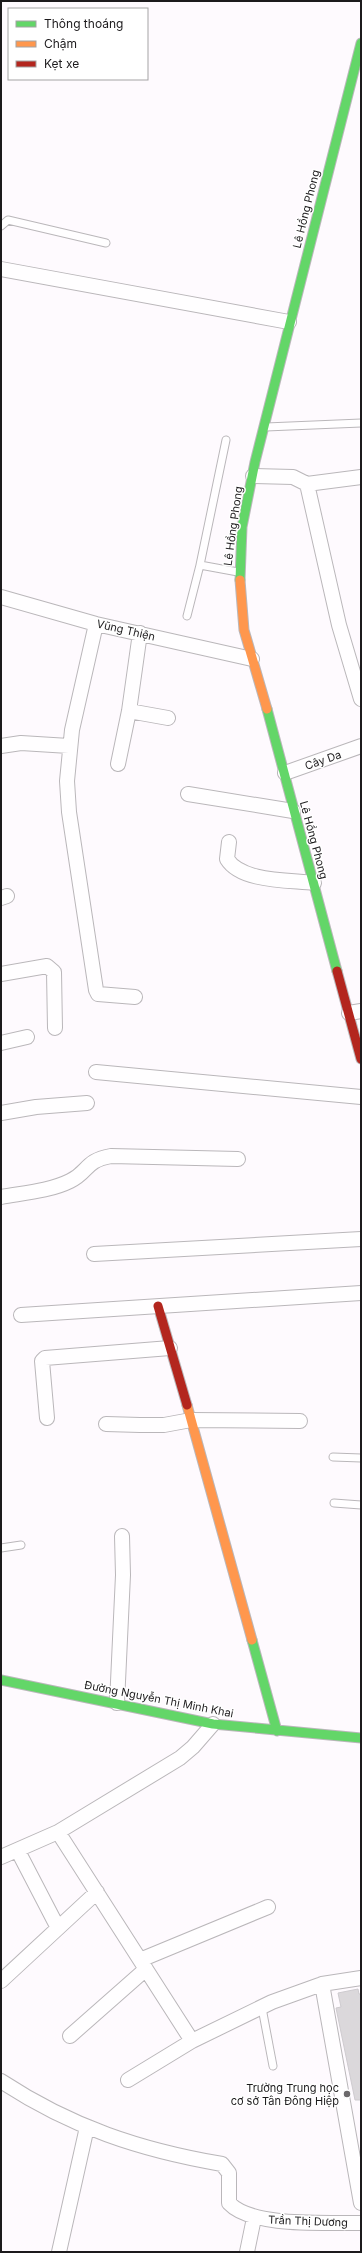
<svg xmlns="http://www.w3.org/2000/svg" width="362" height="2253" font-family="Inter,sans-serif">
  <style>
    .building { fill: #dbd8db; stroke: #cecbcf }
    .lines { fill: none; stroke-linecap: round; stroke-linejoin: round }
    .lane-casing { stroke: #bab7ba; stroke-width: 9 }
    .street-casing { stroke: #bab7ba; stroke-width: 16 }
    .fast-casing { stroke: #bab7ba; stroke-width: 11 }
    .slow-casing { stroke: #bab7ba; stroke-width: 11 }
    .jam-casing { stroke: #bab7ba; stroke-width: 11 }
    .lane { stroke: #fffeff; stroke-width: 7 }
    .street { stroke: #fffeff; stroke-width: 14 }
    .fast { stroke: #63d668; stroke-width: 9 }
    .slow { stroke: #ff974d; stroke-width: 9 }
    .jam { stroke: #b3261e; stroke-width: 9 }
    .poi-dot { fill: #6b686b; stroke: #fff; stroke-width: 1.5 }
    .labels { text-anchor: middle; stroke-width: 3; stroke-linejoin: round; paint-order: stroke }
    .street-label { font-size: 11px; fill: #1c1a1c; stroke: #fff }
    .poi-label { font-size: 11px; fill: #1c1a1c; stroke: #fff; text-anchor: end }
  </style>
  <rect width="100%" height="100%" fill="#fefafe"/>
  <path class="building" d="M358,1989L359,1994H361V2100H355L336,2008L341,2007L338,1993Z"/>
  <g class="lines">
    <g class="lane-casing">
      <path id="lane" d="M1,226L8,220L106,243
        M266,427L361,423
        M226,440L200,565L238,572
        M187,616L200,565
        M333,1457L361,1458
        M334,1503L361,1505
        M1,1548L21,1545
        M262,2008L273,2066"/>
    </g>
    <g class="street-casing">
      <path id="street" d="M1,269L289,322
        M253,476L293,477L307,484L339,625L361,699
        M307,484L361,477
        M1,597L96,624L252,659
        M96,624L72,730L67,781L69,812L96,990L98,994L135,997
        M129,711L168,718
        M1,746L21,743L69,746
        M118,764L129,711L140,633
        M285,773L361,746
        M188,794L293,811
        M229,842L227,859C241,882 289,880 314,883
        M1,898L7,896
        M1,974L47,966L54,972L55,1028
        M349,1013L361,1011
        M1,1043L27,1037
        M96,1072L361,1097
        M1,1113L36,1107L87,1103
        M1,1197C23,1193 50,1191 70,1181C89,1172 84,1161 111,1156L238,1159
        M94,1254L361,1239
        M21,1315L361,1293
        M47,1418L42,1361L45,1358L170,1348
        M106,1424L140,1425H164L191,1420L300,1421
        M117,1703L123,1575L122,1536
        M58,1832L192,2041
        M18,1851L58,1928
        M1,1857L58,1832L180,1758L193,1747L213,1724
        M140,1960L268,1907
        M1,1981L97,1892
        M322,1984L361,2203
        M70,2036L146,1969
        M128,2080L192,2041L272,2002L322,1984L361,1978
        M1,2081C71,2127 140,2150 222,2164L229,2173V2203C252,2228 328,2222 361,2223
        M59,2252L87,2127
        M247,2252L254,2218"/>
    </g>
    <g class="fast-casing">
      <path id="fast" d="M240,580L242,527L255,462L361,43
        M267,709L337,971
        M252,1640L277,1731
        M1,1680L213,1724L361,1738"/>
    </g>
    <g class="slow-casing">
      <path id="slow" d="M240,580L244,630L267,709
        M187,1405L252,1640"/>
    </g>
    <g class="jam-casing">
      <path id="jam" d="M337,971L361,1059
        M158,1306L187,1405"/>
    </g>
    <use href="#lane" class="lane"/>
    <use href="#street" class="street"/>
    <use href="#fast" class="fast"/>
    <use href="#slow" class="slow"/>
    <use href="#jam" class="jam"/>
  </g>
  <circle class="poi-dot" cx="347" cy="2094" r="4"/>
  <g class="labels">
    <g class="street-label">
      <text transform="translate(306 209) rotate(-76)" y="4">Lê Hồng Phong</text>
      <text transform="translate(233 526) rotate(-82)" y="4">Lê Hồng Phong</text>
      <text transform="translate(126 630) rotate(13)" y="4">Vũng Thiện</text>
      <text transform="translate(323 760) rotate(-19)" y="4">Cây Da</text>
      <text transform="translate(314 840) rotate(75)" y="4">Lê Hồng Phong</text>
      <text transform="translate(159 1699) rotate(11)" y="4">Đường Nguyễn Thị Minh Khai</text>
      <text transform="translate(308 2221) rotate(2)" y="4">Trần Thị Dương</text>
    </g>
    <g class="poi-label">
      <text x="339" y="2092">Trường Trung học<tspan x="339" dy="13">cơ sở Tân Đông Hiệp</tspan></text>
    </g>
  </g>
  <rect width="362" height="2253" fill="none" stroke="#1c1a1c" stroke-width="4"/>
  <rect x="8" y="8" width="140" height="72" fill="#ffffff" stroke="#a4a3a4"/>
  <rect x="16" y="21" width="20" height="6" fill="#63d668" stroke="#a4a3a4"/>
  <text x="44" y="28" font-size="12" fill="#1c1a1c">Thông thoáng</text>
  <rect x="16" y="41" width="20" height="6" fill="#ff974d" stroke="#a4a3a4"/>
  <text x="44" y="48" font-size="12" fill="#1c1a1c">Chậm</text>
  <rect x="16" y="61" width="20" height="6" fill="#b3261e" stroke="#a4a3a4"/>
  <text x="44" y="68" font-size="12" fill="#1c1a1c">Kẹt xe</text>
</svg>
